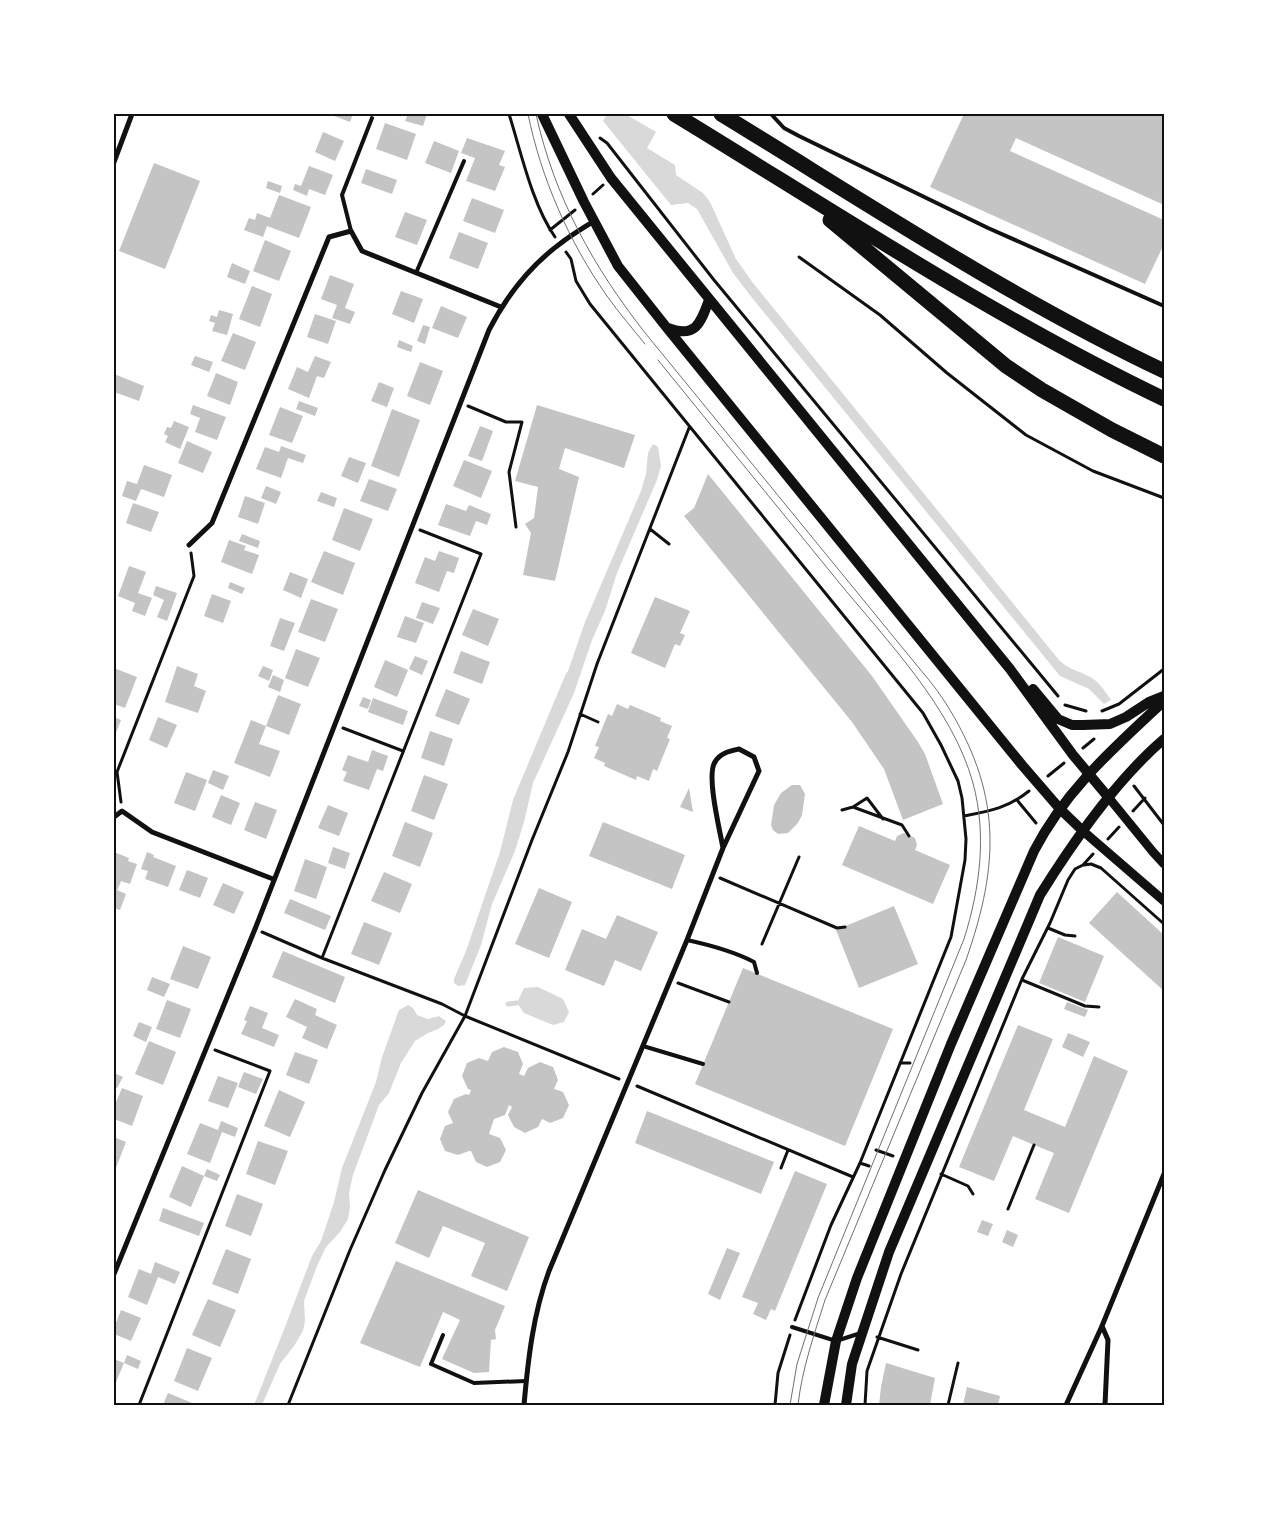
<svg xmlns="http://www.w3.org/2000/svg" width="1278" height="1519" font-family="Ubuntu,sans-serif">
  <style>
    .water { fill: #d9d9d9 }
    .pier { fill: #fff }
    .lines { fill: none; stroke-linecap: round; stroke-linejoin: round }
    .stream { stroke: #d9d9d9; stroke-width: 5 }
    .building { fill: #c4c4c4 }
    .path { stroke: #111; stroke-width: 3 }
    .service { stroke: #111; stroke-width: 4 }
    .minor { stroke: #111; stroke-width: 5 }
    .tertiary { stroke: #111; stroke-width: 9 }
    .secondary { stroke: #111; stroke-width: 10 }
    .motorway { stroke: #111; stroke-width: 15 }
    .tram { stroke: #707070; stroke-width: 1 }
    .neatline { fill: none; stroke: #111; stroke-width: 2 }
  </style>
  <rect width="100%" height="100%" fill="#fff"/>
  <path class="water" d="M607,114H666L647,148L675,165L676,175L703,193L710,202L736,259L753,283L1059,660C1068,669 1077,670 1088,676C1098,680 1105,691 1111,700L1104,704L1089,689L1060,676L753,299L733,273L697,209L688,203L671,205L603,121Z
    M653,444L658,447L661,466L657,480L617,573L605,611L592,640L574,693L533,783L524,822L515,851L492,904L481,945L465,985L458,986L454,983V979L466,951L500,852L513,800L567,671V674L585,622L641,491L646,474L648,453Z
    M538,987L563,999L569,1012L564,1022L553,1025L524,1013L517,1003L524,988Z
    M408,1005L413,1008L417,1015L428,1019L439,1016L446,1021L444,1025L438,1029L428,1033L415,1041L401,1063L389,1093L379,1105L353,1175L349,1193L350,1207L348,1219L340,1232L326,1247L317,1266L304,1301L305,1321L303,1331L294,1346L280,1364L262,1405H254L285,1327L312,1256L321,1241L334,1202L342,1168L376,1082L382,1057L399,1010Z"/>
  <path class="pier" d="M625,114H669L658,133Z"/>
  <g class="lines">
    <path class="stream" d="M508,1004L517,1003"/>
  </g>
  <path class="building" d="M329,114H353L350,122Z
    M408,114H427L423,126L405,121Z
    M964,114H1164V205L1016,138L1010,151L1164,220V244L1145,284L930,187Z
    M385,123L416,134L407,160L376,149Z
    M323,132L344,141L335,161L315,152Z
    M467,138L505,151L499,165L505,167L495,191L466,181L475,158L461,153Z
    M434,141L459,151L451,173L425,163Z
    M154,163L200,181L165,269L119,251Z
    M309,166L333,175L325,195L309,189L307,196L293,190L295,184L301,186Z
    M366,169L397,180L392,194L361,183Z
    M268,181L282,186L280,193L266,188Z
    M279,195L311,207L299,238L267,226L263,237L244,230L249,218L255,220L257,213L270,218Z
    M472,198L504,210L495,233L463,221Z
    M405,212L427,220L417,245L395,237Z
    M459,232L488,243L478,269L449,258Z
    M265,240L291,251L279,281L253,271Z
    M232,263L250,271L245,284L227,277Z
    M330,275L354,284L345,308L355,312L350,324L332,318L337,305L321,299Z
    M252,286L272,294L260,327L239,319Z
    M401,291L423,299L414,323L392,314Z
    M441,306L467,317L458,338L432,328Z
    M219,310L233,314L227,335L212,331L215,323L209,321L211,315L217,317Z
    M315,314L336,321L328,344L307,337Z
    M423,325L430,327L425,344L417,341Z
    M233,333L256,342L245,370L221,361Z
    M399,340L413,346L411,352L397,347Z
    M195,356L213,362L209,372L191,365Z
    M315,356L331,362L324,378L317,376L309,398L288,389L297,367L308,372Z
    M420,362L443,371L430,405L407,396Z
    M216,373L238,382L230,405L207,396Z
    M114,374L144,386L139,401L114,392Z
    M379,382L394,388L387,407L371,401Z
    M299,401L318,408L315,416L296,409Z
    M193,405L226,417L217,440L195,432L200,418L190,414Z
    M537,405L635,435L624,468L565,448L559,469L579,477L555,581L523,575L531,533L525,524L534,518L538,487L515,481Z
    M280,407L303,416L292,443L269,435Z
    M392,409L420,420L399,477L371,466Z
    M174,421L189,427L180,449L165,442L168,436L164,434L167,427L171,428Z
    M480,426L493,431L482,461L468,456Z
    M187,441L212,452L203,473L178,463Z
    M281,446L306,455L303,463L288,458L281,478L256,469L265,447L279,452Z
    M349,457L366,463L358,483L341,476Z
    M464,460L492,471L481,498L453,486Z
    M144,465L172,475L164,497L141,489L136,501L122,496L127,481L137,484Z
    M708,474L872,676L918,742L925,754L943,804L903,820L884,769L852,722L684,516L694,508Z
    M369,479L397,489L388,511L360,501Z
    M266,486L281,492L276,504L261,498Z
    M321,492L337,498L334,507L317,501Z
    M245,496L265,503L258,524L238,517Z
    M133,503L159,512L151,532L126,523Z
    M446,504L466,511L469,505L491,514L487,525L476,521L470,536L438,525Z
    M344,508L373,519L360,551L332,540Z
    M242,534L260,541L258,548L239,541Z
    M229,540L246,546L244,550L259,555L252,574L221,562Z
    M324,551L355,563L343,595L311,582Z
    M439,551L459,558L454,573L447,571L439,592L415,583L425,557L435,561Z
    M129,566L146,572L138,593L152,598L145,616L132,611L135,603L118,596Z
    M290,572L308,579L301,598L283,590Z
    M230,582L245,588L242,594L228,588Z
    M156,586L177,593L167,621L157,617L164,600L153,595Z
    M212,594L231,601L223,623L204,616Z
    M655,597L690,611L680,633L685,635L680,646L675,644L665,668L631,653Z
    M311,599L338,609L325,642L298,632Z
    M422,602L440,608L433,624L416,618Z
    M473,609L499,619L488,646L462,635Z
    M405,616L424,623L416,643L397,637Z
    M280,618L295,623L284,651L270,646Z
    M296,649L320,658L308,687L285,678Z
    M461,651L490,662L482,684L453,673Z
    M415,656L428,661L422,675L409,669Z
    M385,660L408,670L397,697L374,687Z
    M177,666L198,674L194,686L206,691L198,713L165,702Z
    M263,666L273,670L269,681L258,676Z
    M114,668L137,677L125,708L114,704Z
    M273,675L284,680L280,692L268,687Z
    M446,689L470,699L459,725L435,716Z
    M278,695L301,704L289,735L266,726Z
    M363,697L371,700L368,709L359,706Z
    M373,698L408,711L403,725L368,712Z
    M617,704L628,709L630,705L661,718L660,721L672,726L667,738L670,739L657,771L653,769L649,781L637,776L636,780L604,766L605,763L594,758L599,747L595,746L608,714L612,716Z
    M114,717L121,720L114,738Z
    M158,717L177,725L167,748L149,740Z
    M251,720L266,726L259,744L280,751L270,777L234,763Z
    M430,731L453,739L444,766L421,758Z
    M372,750L388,756L383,771L377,769L369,790L343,781L347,772L342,770L348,755L368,762Z
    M213,770L229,776L223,790L208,783Z
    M186,772L207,780L195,811L174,803Z
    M424,775L448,784L434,820L411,811Z
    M792,785H800L805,794L802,815L798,823L788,833L778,834L773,830L771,825L774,805L781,793Z
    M689,788L693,812L680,807Z
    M221,795L240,803L231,825L212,817Z
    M255,802L277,810L266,839L244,830Z
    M328,805L348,813L339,836L318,828Z
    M405,822L433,833L420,867L392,856Z
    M603,822L685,855L672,889L589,856Z
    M859,826L895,841L897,836L904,833L915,838L917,845L915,850L950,865L933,904L842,865Z
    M333,847L350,853L345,869L328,863Z
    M114,852L129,858L128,861L137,864L130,884L121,881L120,884L117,890L126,894L120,910L114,908Z
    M147,852L154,855L153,857L176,866L168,887L145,879L148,871L141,869Z
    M305,859L327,867L316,899L294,891Z
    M187,870L208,878L200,898L179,890Z
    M384,872L412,884L400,913L371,901Z
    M223,883L244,892L234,914L213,905Z
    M539,888L572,902L549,958L515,944Z
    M1117,892L1164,935V991L1089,923Z
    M290,899L331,916L325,930L284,913Z
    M894,906L918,964L859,988L836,930Z
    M617,915L658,932L641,971L615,960L604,986L565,970L582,929L606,939Z
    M364,922L392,933L379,965L351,954Z
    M1058,937L1104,956L1085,1002L1039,983Z
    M183,946L211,957L198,989L170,979Z
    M283,951L345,977L335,1003L272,977Z
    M743,968L893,1029L845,1146L695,1084Z
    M152,977L170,984L164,997L147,990Z
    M295,999L317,1009L315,1015L337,1025L327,1049L302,1038L307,1027L286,1017Z
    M167,1000L191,1009L180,1038L156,1029Z
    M1067,1002L1088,1010L1085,1017L1064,1009Z
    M250,1006L268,1013L262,1028L279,1035L274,1047L241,1034L247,1021L244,1020Z
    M139,1022L152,1027L146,1042L133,1036Z
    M1018,1025L1053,1039L1024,1110L1065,1127L1094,1056L1128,1071L1069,1213L1035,1199L1054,1153L1034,1145L1013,1136L994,1181L959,1167Z
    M1068,1033L1090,1042L1083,1057L1062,1047Z
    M149,1041L176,1052L163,1085L135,1074Z
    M504,1047L518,1052L523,1064L519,1074L524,1076L528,1068L540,1062L553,1067L558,1080L554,1089L563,1092L569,1105L563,1118L550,1123L542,1119L538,1127L525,1133L514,1127L508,1115L512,1107L509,1105L505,1115L494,1119L489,1134L500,1138L506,1150L500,1162L487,1167L476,1162L471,1151H469L458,1155L445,1151L440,1139L445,1126L453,1123L448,1112L454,1099L466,1094L469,1095L471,1090L468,1089L462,1076L467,1063L479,1058L488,1061L492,1052Z
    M295,1052L318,1060L309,1084L286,1075Z
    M244,1072L263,1079L256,1094L238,1087Z
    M114,1073L123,1077L117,1088L114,1087Z
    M218,1076L238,1083L228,1108L208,1101Z
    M122,1088L143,1096L132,1126L114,1119V1107Z
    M279,1090L305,1102L290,1137L264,1126Z
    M647,1111L774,1162L761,1194L635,1143Z
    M221,1121L238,1128L235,1137L222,1132L210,1163L187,1154L200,1123L218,1130Z
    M114,1137L126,1142L114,1173Z
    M258,1141L288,1151L275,1185L246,1174Z
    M182,1166L204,1176L191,1207L169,1197Z
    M207,1169L220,1175L217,1181L204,1176Z
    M795,1171L827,1184L775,1311L771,1309L766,1320L753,1314L758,1303L742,1297Z
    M418,1190L529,1237L507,1291L471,1276L485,1243L443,1226L429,1258L395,1243Z
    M237,1194L263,1204L251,1236L225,1226Z
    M163,1208L204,1223L199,1236L159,1221Z
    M982,1220L993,1224L988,1236L977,1232Z
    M1007,1230L1018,1235L1013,1247L1002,1242Z
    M727,1248L740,1253L720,1300L708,1294Z
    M226,1249L251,1259L238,1294L212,1284Z
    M396,1261L505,1306L495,1330L496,1339L491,1340L489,1372L474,1373L442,1359L460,1320L443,1312L420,1367L360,1343Z
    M155,1262L180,1272L175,1284L158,1277L147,1305L128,1297L139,1269L151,1274Z
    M208,1299L236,1310L220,1347L192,1335Z
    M121,1310L141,1318L131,1341L114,1334V1328Z
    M187,1348L212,1358L198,1391L174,1381Z
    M127,1355L141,1361L138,1369L124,1363Z
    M114,1359L124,1363L114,1387Z
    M886,1363L935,1378L930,1405H879L881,1387Z
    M967,1387L1000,1396L998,1405H963Z
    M168,1393L197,1405H163Z"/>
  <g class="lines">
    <path class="path" d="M509,114C521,152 532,204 555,237
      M600,138L607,143L714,280L1058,696
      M593,194L603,185
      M550,230L575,210
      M566,252L571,259L576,281L590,304L923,713L941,745L958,781L962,798L966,839L965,860L951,937L860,1163L831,1225L795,1320
      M799,257L880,315L947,373L1026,435L1093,471L1164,498
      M468,406L506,422H522L509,472L516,527
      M650,529L669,544
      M1065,705L1086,711
      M1102,711L1119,704L1164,669
      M580,714L598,722
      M343,728L403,751
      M1083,748L1094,739
      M1048,776L1064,763
      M1134,786L1164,825
      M1017,800L1036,823
      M121,802L117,772L194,576L191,553
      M853,807L902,825L909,836
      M842,810L853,807L867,798L883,819
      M1133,811L1145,798
      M964,816C990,811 1008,808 1029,791
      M1108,839L1119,827
      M1084,865L1091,864L1101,868L1164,924
      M720,878L837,928L845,927
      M1048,928L1065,935L1075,936
      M262,932L322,958L442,1004L465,1016L619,1079
      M762,944L799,857
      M322,958L481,554L420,530
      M1022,980L1085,1006L1099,1007
      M678,983L729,1002
      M900,1063H910
      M637,1086L853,1177
      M876,1150L893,1156
      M860,1163L869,1166
      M781,1168L788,1150
      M941,1174L968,1186L973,1194
      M1008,1209L1034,1145
      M877,1337L918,1350
      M139,1405L270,1071L215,1050
      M288,1405L350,1250L385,1170L422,1093L465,1016L532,840L568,752L597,664L689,428
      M775,1405L778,1373L790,1335
      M865,1405L867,1371L901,1274L1022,979L1050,923L1068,880L1075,869L1083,865L1093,854
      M948,1405L958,1363"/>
    <path class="service" d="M771,114L784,128L799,136L988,228L1164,306
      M351,231L342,195L372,118
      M416,273L464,161
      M687,940C710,945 733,951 754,962L757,973
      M643,1046L703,1064
      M792,1327L836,1341L861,1333
      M443,1335L431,1364L474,1383L526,1381"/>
    <path class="minor" d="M114,162L132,114
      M189,545L212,523L329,237L351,231L362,251L501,307
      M114,817L122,811L152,832L273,879
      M114,1274L255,929L489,330C506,297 531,265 561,243C571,235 583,228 594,221
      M1102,1326L1108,1340L1105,1405
      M524,1405C528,1360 533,1314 549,1271L687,940L723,848L759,771L754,757L739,749C730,751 720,753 715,762C706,775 720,831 723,848
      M1066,1405L1102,1326L1164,1174"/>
    <path class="tertiary" d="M1109,798L1153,852L1164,864
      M1083,831L1164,901"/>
    <path class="secondary" d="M542,114L584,202L618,266L667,328L1022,765L1060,809L1083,831
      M569,114L611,178L1010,669L1073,755L1109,798
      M668,328C696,339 701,322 709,300
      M1033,689L1058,719L1072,725H1083L1110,724L1126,717L1149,702L1164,696
      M824,1405L836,1341L857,1278L951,1044L1034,851C1066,789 1115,747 1164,701
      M846,1405L852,1364L889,1252L1040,895C1073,842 1116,780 1164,739"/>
    <path class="motorway" d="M674,114C835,212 993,317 1164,399
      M721,114C867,203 1010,298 1164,371
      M830,220L1006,366L1042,390L1112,430L1164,456"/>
    <path class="tram" d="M528,114C541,178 569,242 607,296C619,313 632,328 645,344
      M536,114C554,197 594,268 646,334L910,657C922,672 935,686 945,702C1002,792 1000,863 966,960L825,1300C814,1335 802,1369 798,1405
      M658,360C717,433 777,506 837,580C886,640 952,707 973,783C987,835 980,888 964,939L818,1298L797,1364L790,1405"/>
  </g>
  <rect width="1278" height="1519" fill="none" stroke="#ffffff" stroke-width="230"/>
  <rect x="115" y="115" width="1048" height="1289" class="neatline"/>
</svg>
